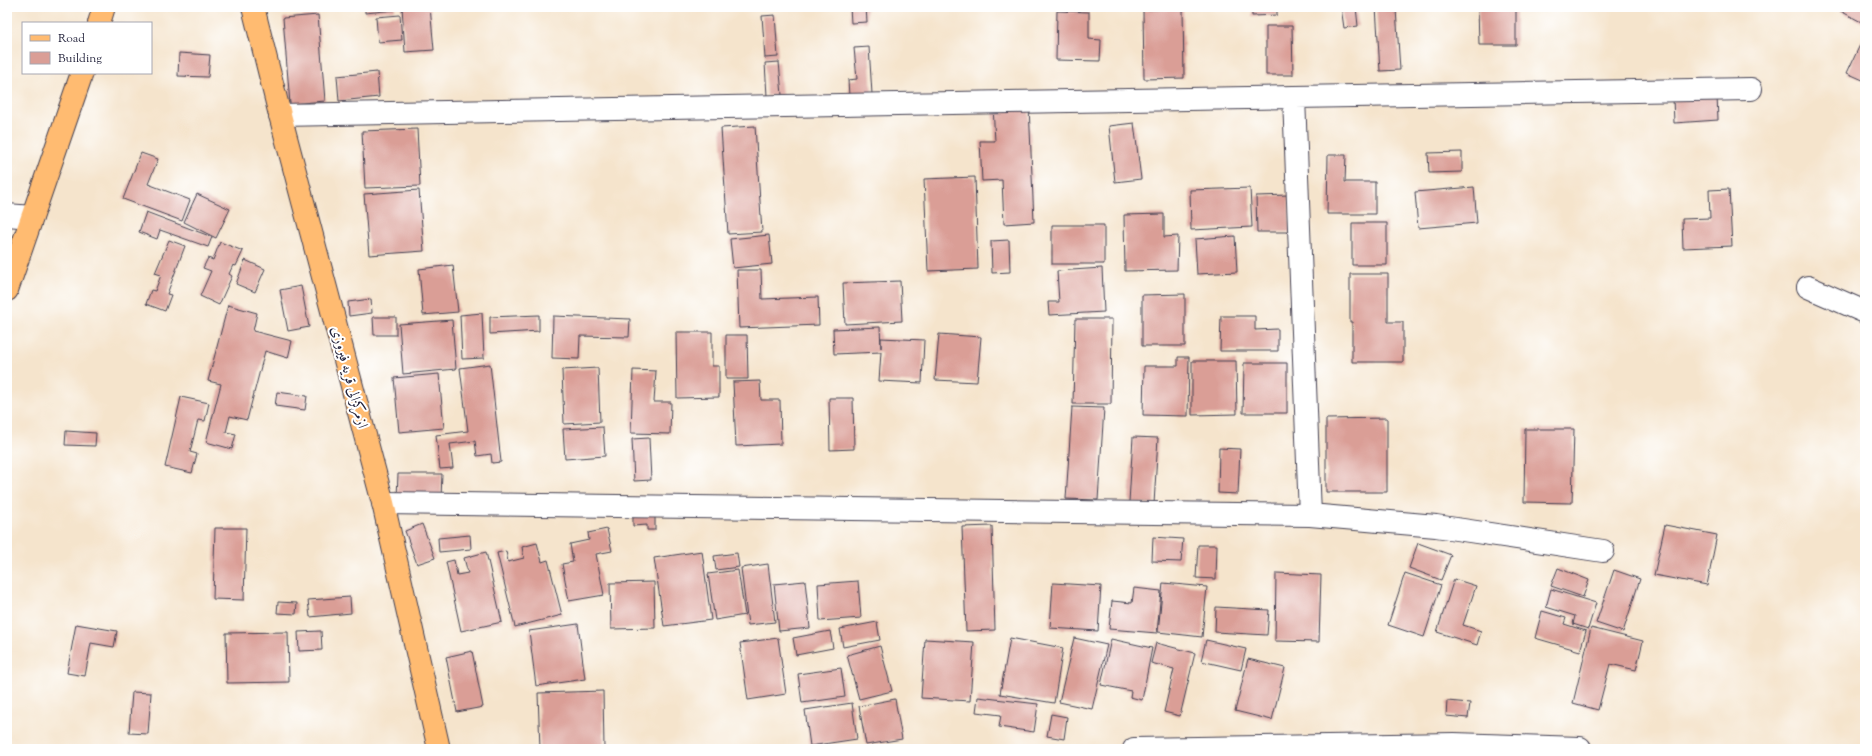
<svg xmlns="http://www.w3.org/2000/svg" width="1872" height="756" font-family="'Sorts Mill Goudy',Amiri,serif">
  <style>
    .building { fill: #da9e96 }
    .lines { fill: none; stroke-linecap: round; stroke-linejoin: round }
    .minor-casing { stroke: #423f51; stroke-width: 24 }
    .major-casing { stroke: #423f51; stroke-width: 24 }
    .minor { stroke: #fff; stroke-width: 22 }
    .major { stroke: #ffbb71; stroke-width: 22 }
    .labels { text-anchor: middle; stroke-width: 4; stroke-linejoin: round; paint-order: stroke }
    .street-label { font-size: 15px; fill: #22223b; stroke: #fff }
  </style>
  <rect width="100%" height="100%" fill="#fff"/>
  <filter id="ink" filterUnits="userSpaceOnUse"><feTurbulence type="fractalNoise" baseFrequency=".025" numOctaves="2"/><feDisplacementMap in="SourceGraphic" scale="8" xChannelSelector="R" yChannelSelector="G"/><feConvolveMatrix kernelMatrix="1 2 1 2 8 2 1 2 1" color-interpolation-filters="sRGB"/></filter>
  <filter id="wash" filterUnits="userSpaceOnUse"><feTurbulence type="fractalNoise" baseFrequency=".012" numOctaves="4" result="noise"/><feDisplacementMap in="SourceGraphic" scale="16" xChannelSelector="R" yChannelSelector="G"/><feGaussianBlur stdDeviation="0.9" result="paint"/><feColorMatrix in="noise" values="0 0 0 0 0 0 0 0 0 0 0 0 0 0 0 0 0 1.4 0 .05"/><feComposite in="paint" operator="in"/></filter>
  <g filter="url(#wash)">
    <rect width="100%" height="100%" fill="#f5e4cc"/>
    <g id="blocks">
      <path class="building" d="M365,7H395V10L365,13Z
        M402,7H430L434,50L405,52Z
        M850,7H866L867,22L851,23Z
        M1252,7H1277V15L1252,16Z
        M1341,7H1356L1358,26L1344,28Z
        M1376,7H1408L1396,9L1400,70L1380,71Z
        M1478,7H1516V45H1479Z
        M1833,7H1865V24Z
        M1183,9L1184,78L1144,79L1143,10Z
        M1057,11L1089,12V39L1101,40L1100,61L1056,60Z
        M318,15L325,101L290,104L283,18Z
        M400,15L402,40L378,42L376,17Z
        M775,15L778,57L765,58L762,16Z
        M1266,26H1292L1293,75H1266Z
        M1865,34V81L1847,73Z
        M869,47L872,94L849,96L848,80L857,79L854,48Z
        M179,53L210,55L208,77L178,76Z
        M779,62L782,95L767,96L765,63Z
        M377,72L379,97L339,101L337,76Z
        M1717,96L1718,120L1674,123L1673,98Z
        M1029,106L1034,222L1004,224L1002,180L982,181L980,141H995L993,107Z
        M1134,123L1141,179L1115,182L1109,126Z
        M755,126L762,232L728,234L721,128Z
        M417,129L420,186L365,188L362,131Z
        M1462,152V172L1429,173L1428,153Z
        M141,153L158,159L148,184L190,200L182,221L123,199Z
        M1328,155H1346L1345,182H1375V214H1327Z
        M975,177L978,269L928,271L924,179Z
        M1474,187L1477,223L1418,228L1415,192Z
        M1250,188L1252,227L1191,230L1190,190Z
        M1729,189L1732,246L1683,248L1682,219L1710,218L1709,190Z
        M419,190L424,251L369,255L364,194Z
        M197,194L230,209L216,238L184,222Z
        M1289,195L1290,232H1257L1256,196Z
        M146,212L212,237L208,247L160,230L157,239L139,232Z
        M1164,214V237L1178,236L1177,270L1125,271L1124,215Z
        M1352,223H1387V265H1352Z
        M1052,225H1104V264H1052Z
        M769,235L772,264L733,268L730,239Z
        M1235,236L1237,272L1197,274L1195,239Z
        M169,240L185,246L167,294L171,295L165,311L146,304L151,290L155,291L161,275L155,273Z
        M1009,240L1010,272L992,273L991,241Z
        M220,242L243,251L236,266L233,265L229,274L232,276L219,305L200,296L211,271L203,268L208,258L213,260Z
        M245,260L265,269L255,292L236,284Z
        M453,265L458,312L423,315L419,269Z
        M1102,268L1104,312L1049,315L1048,302H1059L1057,271Z
        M737,270H761L762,299L818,297L819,325L739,328Z
        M1350,274H1388V322H1403V362H1352V322H1350Z
        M900,281L902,321L845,324L843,283Z
        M301,286L309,327L288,331L280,290Z
        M1185,294V346H1142V295Z
        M371,299L372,313L349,316L348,302Z
        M228,305L257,313L253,331L292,341L288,358L265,351L247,420L230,416L226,432L236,434L232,449L206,442L221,384L208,381Z
        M482,313L484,358L462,359L460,315Z
        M539,315V331L490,334V317Z
        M553,316L630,319L629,337L580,336L579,359L552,358Z
        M1221,316H1255V330L1278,329V351H1220Z
        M373,317H396V335H374Z
        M1075,319H1112L1111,404H1073Z
        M452,320L456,369L403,374L399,324Z
        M880,327L881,348V338L924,340L922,383L879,381L881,352L834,354L833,329Z
        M676,332H712V366H719V397L677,398Z
        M939,334L981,337L977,382L935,380Z
        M726,335H747L748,379H726Z
        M1178,357H1189L1188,416L1143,415L1144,366H1178Z
        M1192,361H1236L1237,414L1192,415Z
        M1244,363H1287V413H1243Z
        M490,364L501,462L492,463L491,454L477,456L475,441L450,444L453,468L440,469L436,435L468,431L460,368Z
        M598,368L600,422L564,424L562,370Z
        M633,370L656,371L654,402H671L670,434L631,433Z
        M439,374L444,428L399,432L394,378Z
        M760,381L761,400H780L781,444L736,446L733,382Z
        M277,392L307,396L305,410L275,406Z
        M181,397L209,403L205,421L198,420L190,452L197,454L192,473L165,467Z
        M829,398H853L854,449L830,450Z
        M1072,407L1104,408L1098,500L1066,499Z
        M1387,418V492H1326V419Z
        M603,427L605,456L565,459L563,429Z
        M1525,429H1574L1572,503L1524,502Z
        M66,431L96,433L95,446L65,445Z
        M1133,437L1158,438L1154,504L1129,502Z
        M649,438L651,480L634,481L632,439Z
        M1219,448L1240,449L1238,494L1218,493Z
        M398,474H442L441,498H397Z
        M655,509V530H647V525L633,526V510Z
        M422,524L435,558L417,564L405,531Z
        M1665,525L1717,535L1707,585L1654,575Z
        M992,526L995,630L966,631L962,527Z
        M215,528H246L244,600L213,599Z
        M607,529L612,551L596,554L604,595L569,601L562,564L573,562L570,544L589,540L588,533Z
        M470,535L471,549L439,552L438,538Z
        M1153,537L1183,539L1181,562L1152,561Z
        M537,543L542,562L548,560L562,615L515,627L497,553L506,551L508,562L524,558L522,547Z
        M1418,543L1451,555L1441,580L1409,568Z
        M1198,545H1217L1216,579L1196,578Z
        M702,551L711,620L664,626L654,558Z
        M486,552L502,622L461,631L446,562L454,560L457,575L468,573L464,558Z
        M737,553L739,567L716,570L714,556Z
        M768,564L775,622L748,625L741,568Z
        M1558,568L1589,580L1583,597L1551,586Z
        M738,570L745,615L715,620L708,574Z
        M1614,570L1640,579L1623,632L1596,623Z
        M1276,573L1321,575L1319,642L1275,641Z
        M1405,573L1441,585L1424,637L1388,625Z
        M1454,579L1476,586L1463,625L1481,631L1477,645L1437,632Z
        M805,581L810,628L779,631L774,584Z
        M858,581L861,618L820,621L818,584Z
        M654,582L655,628L611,629L610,583Z
        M1053,583L1101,586L1098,631L1050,628Z
        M1163,583L1207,587L1202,637L1158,632Z
        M1134,588L1161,591L1157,633L1109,629L1112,601L1132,603Z
        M1551,589L1596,603L1588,629L1573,624L1575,616L1546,607Z
        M350,597L351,613L310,617L308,600Z
        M278,602L297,603L296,614L277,613Z
        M1216,607L1269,610L1267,635L1215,632Z
        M1542,611L1566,618L1564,624L1586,631L1580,651L1535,638Z
        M877,622L880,640L843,647L840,629Z
        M76,624L117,631L114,647L91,643L85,676L67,673Z
        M578,624L585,679L536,686L529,631Z
        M1591,628L1643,641L1636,670L1610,664L1598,710L1573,703Z
        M321,631L322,650L299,651L298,632Z
        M830,631L833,648L796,655L793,638Z
        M288,632L289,682L227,683L226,633Z
        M778,638L786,694L748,700L740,643Z
        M1010,638L1063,648L1054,703L1000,694Z
        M1074,638L1107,645L1092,709L1059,702Z
        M925,639L974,642L970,701L921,698Z
        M1111,639L1152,648L1142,700L1130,697L1131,691L1101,685Z
        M1206,640L1246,649L1241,670L1201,661Z
        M1156,643L1195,653L1180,716L1164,712L1174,669L1151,663Z
        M880,646L892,691L859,699L847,655Z
        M472,651L483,707L457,712L446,657Z
        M1248,659L1285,668L1272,720L1235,711Z
        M841,668L845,697L802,703L798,674Z
        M603,691L604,749H540L538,693Z
        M132,692L151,693L148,734L129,733Z
        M978,697L1038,704L1034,732L999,727L1001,715L976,712Z
        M895,699L902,739L866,745L859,706Z
        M1447,701L1470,703L1468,718L1446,716Z
        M852,703L857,739L810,746L805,710Z
        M1051,714L1067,717L1064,739L1047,736Z"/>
    </g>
  </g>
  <g filter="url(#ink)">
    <use href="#blocks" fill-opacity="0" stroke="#423f51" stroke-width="1"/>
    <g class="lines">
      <g class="minor-casing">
        <path id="minor" d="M1294,97L1310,515
          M280,115L1751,89
          M7,215L32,217
          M1808,287L1865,312
          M383,503L1310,515L1436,526L1603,551
          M1134,749L1454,744L1580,748"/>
      </g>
      <g class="major-casing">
        <path id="major" d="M253,7L280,115L383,503L439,749
          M99,23L104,7
          M7,290L82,73"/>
      </g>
      <use href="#minor" class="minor"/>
      <use href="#major" class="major"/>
    </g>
  </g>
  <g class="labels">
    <g class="street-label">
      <text transform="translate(350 377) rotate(75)" y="5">ازمرکزالی قریه فیروزی</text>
    </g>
  </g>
  <rect width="1872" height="756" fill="none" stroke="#fff" stroke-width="24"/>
  <rect x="22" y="22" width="130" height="52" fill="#ffffff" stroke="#a7a7b1"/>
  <rect x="30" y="35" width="20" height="6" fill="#ffbb71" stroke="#a7a7b1"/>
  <text x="58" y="42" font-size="12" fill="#22223b">Road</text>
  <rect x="30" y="52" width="20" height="12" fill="#da9e96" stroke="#a7a7b1"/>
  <text x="58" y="62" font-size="12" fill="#22223b">Building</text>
</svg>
